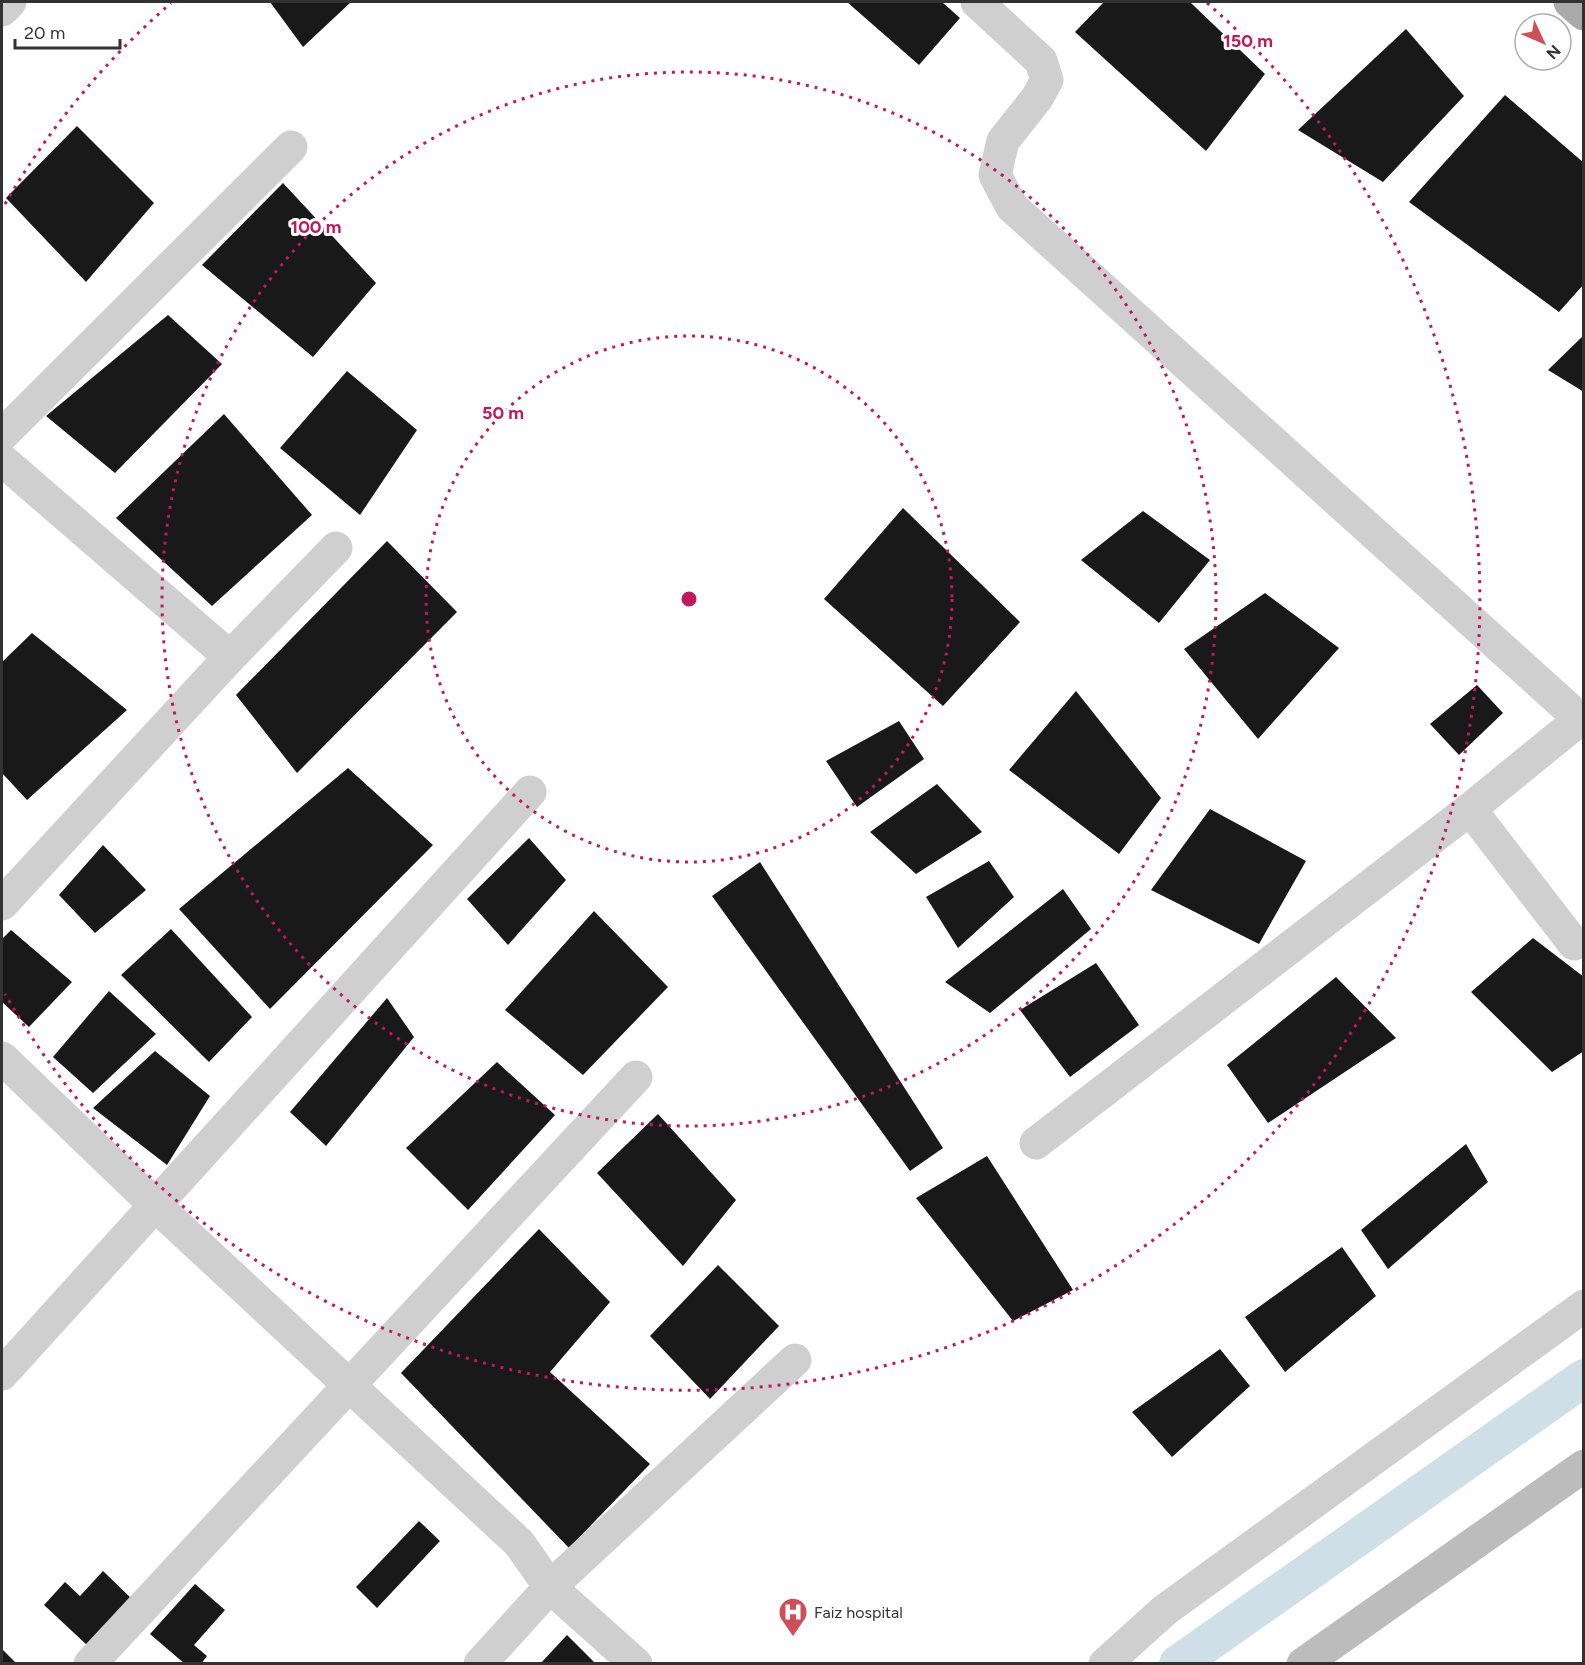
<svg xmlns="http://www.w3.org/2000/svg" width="1585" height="1665" font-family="Figtree,sans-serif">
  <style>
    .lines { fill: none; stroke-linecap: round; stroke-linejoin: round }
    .canal { stroke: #cfdfe8; stroke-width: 38 }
    .building { fill: #191919 }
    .minor { stroke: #cfcfcf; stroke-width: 33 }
    .tertiary { stroke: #cfcfcf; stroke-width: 33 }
    .secondary { stroke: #bcbcbc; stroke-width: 33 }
    .primary { stroke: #aaa; stroke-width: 33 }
    .ring { fill: none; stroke: #c2185b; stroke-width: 3; stroke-dasharray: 3 6 }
    .labels { text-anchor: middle; stroke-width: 6; stroke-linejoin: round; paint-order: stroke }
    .poi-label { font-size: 16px; fill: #323232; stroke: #fff; text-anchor: start }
    .centre { fill: #c2185b; stroke: #fff; stroke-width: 3 }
    .ring-label { font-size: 18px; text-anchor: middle; font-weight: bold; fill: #c2185b; stroke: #fff; stroke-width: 6; stroke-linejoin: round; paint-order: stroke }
  </style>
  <rect width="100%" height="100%" fill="#fff"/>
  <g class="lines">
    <path class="canal" d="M1178,1664L1584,1378"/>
  </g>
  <path class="building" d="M270,2H351L303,47Z
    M847,2H942L960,18L919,65Z
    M1104,2H1190L1265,74L1206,151L1075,32Z
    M1406,29L1464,96L1383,182L1298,130Z
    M1505,95L1584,163V284L1559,312L1409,202Z
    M77,126L154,203L86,282L6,198Z
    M283,183L376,283L313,357L202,265Z
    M168,315L222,364L115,473L46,416Z
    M1584,335V392L1548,370Z
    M347,371L417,430L360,515L280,448Z
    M224,414L312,515L212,606L116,518Z
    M903,508L1020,622L943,706L824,599Z
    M1143,511L1210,560L1159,623L1081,560Z
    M387,541L457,612L297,773L236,695Z
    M1265,593L1339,648L1258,739L1184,649Z
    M32,633L127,710L27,800L2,773V662Z
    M1477,685L1503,713L1459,755L1430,724Z
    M1076,691L1161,798L1119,854L1009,770Z
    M899,721L924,759L857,807L826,761Z
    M348,768L433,845L270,1009L179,909Z
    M937,784L982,832L916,874L870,832Z
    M1210,809L1306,861L1259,944L1151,890Z
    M529,838L566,880L508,945L467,899Z
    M103,845L146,890L95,933L59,895Z
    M989,861L1014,897L958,948L926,897Z
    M760,862L943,1148L910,1171L712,896Z
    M1063,889L1091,929L990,1013L945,982Z
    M594,911L668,987L583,1075L505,1010Z
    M171,929L252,1017L209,1062L121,975Z
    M11,930L72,982L29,1027L2,1002V939Z
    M1533,938L1584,977V1051L1552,1072L1471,992Z
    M1096,963L1139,1025L1070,1077L1020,1010Z
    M1336,977L1396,1038L1268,1123L1227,1065Z
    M109,991L156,1034L93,1093L53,1057Z
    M387,998L414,1037L326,1146L290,1112Z
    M155,1051L210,1096L167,1165L93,1108Z
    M497,1062L555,1115L468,1210L406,1148Z
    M658,1114L736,1200L683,1266L597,1173Z
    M1466,1144L1488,1182L1388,1269L1361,1230Z
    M987,1156L1073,1290L1013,1321L916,1198Z
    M539,1229L610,1302L550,1372L650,1464L569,1548L401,1373Z
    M1342,1247L1376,1296L1285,1372L1245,1317Z
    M718,1265L779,1326L710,1399L650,1336Z
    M1220,1349L1250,1386L1172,1457L1132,1412Z
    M419,1521L440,1541L377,1608L356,1587Z
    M103,1571L132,1599L88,1646L44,1605L65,1582L80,1596Z
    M195,1584L225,1610L194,1645L207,1656L201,1664H185L150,1634Z
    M567,1635L596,1664H540Z
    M2,1649L17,1664H2Z"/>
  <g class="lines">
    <path class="minor" d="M977,2L1041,61L1047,80L1037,98L1003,141L995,175L1012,207L1580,719
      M2,10L10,2
      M2,435L291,147
      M2,460L230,657
      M1470,809L1574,944
      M2,904L230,657L336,548
      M2,1058L155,1205L519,1543L550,1587L480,1664
      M1036,1143L1470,809L1584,716
      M2,1374L530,792
      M90,1664L636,1077
      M636,1664L550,1587L795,1360"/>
    <path class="tertiary" d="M1105,1664L1165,1610L1584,1306"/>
    <path class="secondary" d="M1303,1664L1584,1466"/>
    <path class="primary" d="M1570,2L1584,14"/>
  </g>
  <g class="ring">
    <circle cx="689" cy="599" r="263"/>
    <circle cx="689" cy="599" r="527"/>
    <path d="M5 204A790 790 0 0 1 171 3M1207 3A790 790 0 1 1 5 994"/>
  </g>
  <defs>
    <g id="hospital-pin" transform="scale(1.5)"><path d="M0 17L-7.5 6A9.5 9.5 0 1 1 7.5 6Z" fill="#d04e58" stroke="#fff"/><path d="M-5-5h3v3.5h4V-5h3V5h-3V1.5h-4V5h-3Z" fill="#fff"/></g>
  </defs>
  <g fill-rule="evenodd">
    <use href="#hospital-pin" x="793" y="1612"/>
  </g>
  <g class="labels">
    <g class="poi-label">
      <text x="814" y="1618">Faiz hospital</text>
    </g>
  </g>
  <circle cx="689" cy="599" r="9" class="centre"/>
  <g class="ring-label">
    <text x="1248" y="47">150 m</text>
    <text x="316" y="233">100 m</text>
    <text x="503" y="419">50 m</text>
  </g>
  <rect width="1585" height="1665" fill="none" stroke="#323232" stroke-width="6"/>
  <g transform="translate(1543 42) rotate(134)"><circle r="28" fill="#ffffff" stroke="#adadad" stroke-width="1.5"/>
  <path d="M0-4.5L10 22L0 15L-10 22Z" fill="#d04e58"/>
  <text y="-9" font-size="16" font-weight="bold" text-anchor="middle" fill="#323232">N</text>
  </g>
  <path d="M15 39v9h105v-9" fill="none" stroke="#323232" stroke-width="3"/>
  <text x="24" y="39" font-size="18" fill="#323232" stroke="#ffffff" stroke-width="4.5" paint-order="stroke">20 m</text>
</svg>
